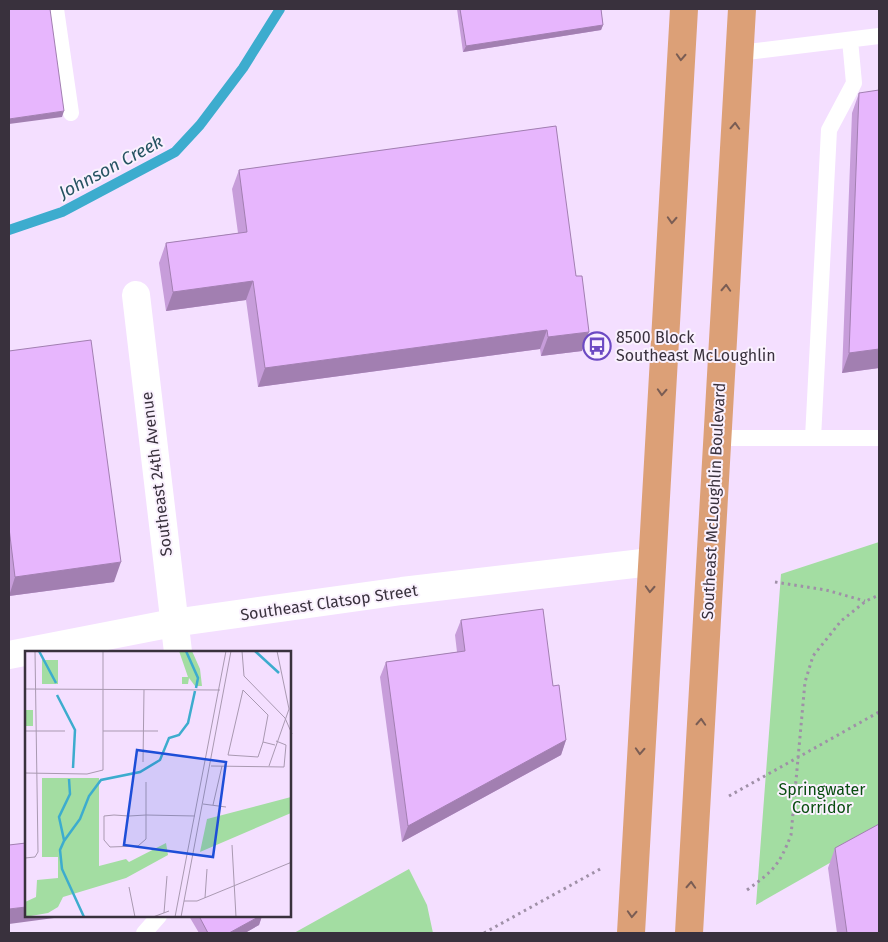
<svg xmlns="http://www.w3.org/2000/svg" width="888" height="942" font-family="'Fira Sans',sans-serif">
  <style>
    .green { fill: #a3dda2 }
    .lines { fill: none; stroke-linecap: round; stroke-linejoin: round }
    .stream { stroke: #3dacce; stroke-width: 10 }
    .path { stroke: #9f90a7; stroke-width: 3; stroke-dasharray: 2.5 4; stroke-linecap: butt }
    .service { stroke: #fff; stroke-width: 16 }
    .minor { stroke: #fff; stroke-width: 28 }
    .trunk { stroke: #dca077; stroke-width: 28 }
    .wall { fill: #c79dda }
    .shaded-wall { fill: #a27fb1 }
    .building { fill: #e7b6fd; stroke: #a27fb1 }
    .oneway { stroke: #7a5d54 }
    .labels { text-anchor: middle; stroke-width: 4; stroke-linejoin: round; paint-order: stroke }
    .poi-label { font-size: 16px; fill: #39313d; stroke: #faf1fe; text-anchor: start }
    .street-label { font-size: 16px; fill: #39313d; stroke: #faf1fe }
    .park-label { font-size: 16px; fill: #094d10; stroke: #faf1fe }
    .water-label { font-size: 18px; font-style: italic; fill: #275463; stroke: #faf1fe }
    .inset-river { fill: none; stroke: #3dacce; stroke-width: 2.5 }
    .inset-road { fill: none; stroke: #a999b1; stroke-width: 1 }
    .view { fill: #1d4ed8; fill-opacity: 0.15; stroke: #1d4ed8; stroke-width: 2.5 }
    .inset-edge { fill: none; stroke: #39313d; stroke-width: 2.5 }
  </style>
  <rect width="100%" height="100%" fill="#f4dfff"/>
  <path class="green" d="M879,542V835L756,905L781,574Z
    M409,869L427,905L433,933H294Z"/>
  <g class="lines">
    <path class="stream" d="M9,230L62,212L175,152L200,125L243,68L280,9"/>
    <path class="path" d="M775,582L826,590L865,601
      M729,796L879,712
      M747,890C773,871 779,866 791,835L805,682L813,656L841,621L866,601L879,595
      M484,933L602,868"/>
    <path class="service" d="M56,9L71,113
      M739,53L879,36
      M717,438H879
      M813,438L829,130L854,83L850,40
      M144,933L159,916"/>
    <path class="minor" d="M136,295L178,652
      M9,655L173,623L402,591L651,562"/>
    <path class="trunk" d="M631,933L684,9
      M689,933L742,9"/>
  </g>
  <path class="wall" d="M457,9H601L603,25L601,30L463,52Z
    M859,93L879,368L842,373L852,113Z
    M556,126L582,351L541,356L540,349L258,387L246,300L166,311L159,263L166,243L238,233L232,189L239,170Z
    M9,351L114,582L9,596Z
    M461,620L553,686L566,740L561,755L402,842L380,677L386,662L457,652L455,635Z
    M835,848L879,933H837L828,868Z
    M189,916H262L259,925L245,933H199Z"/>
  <path class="shaded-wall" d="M603,25L601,30L463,52L466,46Z
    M64,111L62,117L9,124V119Z
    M253,281L246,300L166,311L173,292Z
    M547,330L540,349L258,387L265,368Z
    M589,332L582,351L541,356L548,337Z
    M879,349V368L842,373L849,353Z
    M121,562L114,582L9,596L15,577Z
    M566,740L561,755L402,842L408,826Z
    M26,907V916H69L9,924V909Z
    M260,916H262L259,925L245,933H229Z"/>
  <path class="building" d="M9,9H50L64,111L9,119Z
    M460,9H601L603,25L466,46Z
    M879,90V349L849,353L859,93Z
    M556,126L576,276H582L589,332L548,337L547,330L265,368L253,281L173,292L166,243L247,232L239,170Z
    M91,340L121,562L15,577L9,528V351Z
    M543,609L553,686L559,685L566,740L408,826L386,662L465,651L461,620Z
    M879,824V933H847L835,848Z
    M26,843V907L9,909V845Z
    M199,916H260L229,933H208Z"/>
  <defs><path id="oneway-chevron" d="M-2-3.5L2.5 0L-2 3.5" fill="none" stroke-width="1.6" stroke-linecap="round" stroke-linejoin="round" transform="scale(1.25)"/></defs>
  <g class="oneway">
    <use href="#oneway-chevron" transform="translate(681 57) rotate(93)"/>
    <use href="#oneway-chevron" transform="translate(735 126) rotate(-87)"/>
    <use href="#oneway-chevron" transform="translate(672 220) rotate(93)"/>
    <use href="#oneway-chevron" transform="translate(726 288) rotate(-87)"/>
    <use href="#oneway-chevron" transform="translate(662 392) rotate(93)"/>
    <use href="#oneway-chevron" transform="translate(650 589) rotate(93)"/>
    <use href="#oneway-chevron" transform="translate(701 722) rotate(-87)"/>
    <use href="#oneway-chevron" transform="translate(640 751) rotate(93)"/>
    <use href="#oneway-chevron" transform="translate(691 885) rotate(-87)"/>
    <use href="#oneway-chevron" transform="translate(632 914) rotate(93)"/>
  </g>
  <defs>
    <g id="bus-ring" transform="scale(1.4375)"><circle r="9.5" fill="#faf1fe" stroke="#6c4ac3" stroke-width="1.5"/><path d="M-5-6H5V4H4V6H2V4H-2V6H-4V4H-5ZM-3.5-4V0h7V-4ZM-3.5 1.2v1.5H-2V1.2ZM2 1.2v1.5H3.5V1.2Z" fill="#6c4ac3"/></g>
  </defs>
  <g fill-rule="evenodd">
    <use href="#bus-ring" x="597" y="346"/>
  </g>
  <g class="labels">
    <g class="poi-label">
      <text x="616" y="343">8500 Block<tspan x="616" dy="18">Southeast McLoughlin</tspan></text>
    </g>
    <g class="street-label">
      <text transform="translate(156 474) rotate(-97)" y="6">Southeast 24th Avenue</text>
      <text transform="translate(713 501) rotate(-87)" y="6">Southeast McLoughlin Boulevard</text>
      <text transform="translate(329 602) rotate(-8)" y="6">Southeast Clatsop Street</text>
    </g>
    <g class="park-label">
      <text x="822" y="795">Springwater<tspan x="822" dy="18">Corridor</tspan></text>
    </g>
    <g class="water-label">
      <text transform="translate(111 167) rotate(-28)" y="6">Johnson Creek</text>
    </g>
  </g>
  <g transform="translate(25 651)">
    <rect width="266" height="266" fill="#f4dfff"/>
    <path d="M154,0H167L175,18L177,35H170L164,27L163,33H157V26H163ZM17,9H33V33H17ZM0,59H8V75H0ZM17,127H74V215L101,208L104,211L141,192L143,204L101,227L38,246L33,256L23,262L0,266V251L11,246L12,229L33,227V206H17ZM266,146V162L175,201L182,168Z" fill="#a3dda2"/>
    <path class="inset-river" d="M14,0L31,32M161,0L173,27L171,37M230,0L254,22M32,44L50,79L48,117M39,189L34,166L45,143L44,128M59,266L37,218L35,199L39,190L55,168L64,145L76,129L115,121L135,109L144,87L154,84L163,72L170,40"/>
    <path class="inset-road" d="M217,0L219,25L260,67L267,83M0,38L195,39M0,80H40M78,80H133M238,91L243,64L218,39L203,104L233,106L238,91L250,94M118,111L119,39M186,115L259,116L261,94L251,90M244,115L264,58L252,0M0,122L62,123L78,119V0M121,131V188L113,195L85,196L79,189V165L89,164L104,165L121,164L170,165M178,153L201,156M188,154L197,115M207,194L211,266M0,207L10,206L13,201L10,0M104,236L110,266M180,247L182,218M159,250H172L267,211M139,262L142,225M128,266L144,260M150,266L201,0M156,266L206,0"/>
    <path class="view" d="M112,99L201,111L188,206L99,194Z"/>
    <rect width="266" height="266" class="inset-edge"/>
  </g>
  <rect width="888" height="942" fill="none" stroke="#39313d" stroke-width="20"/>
</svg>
